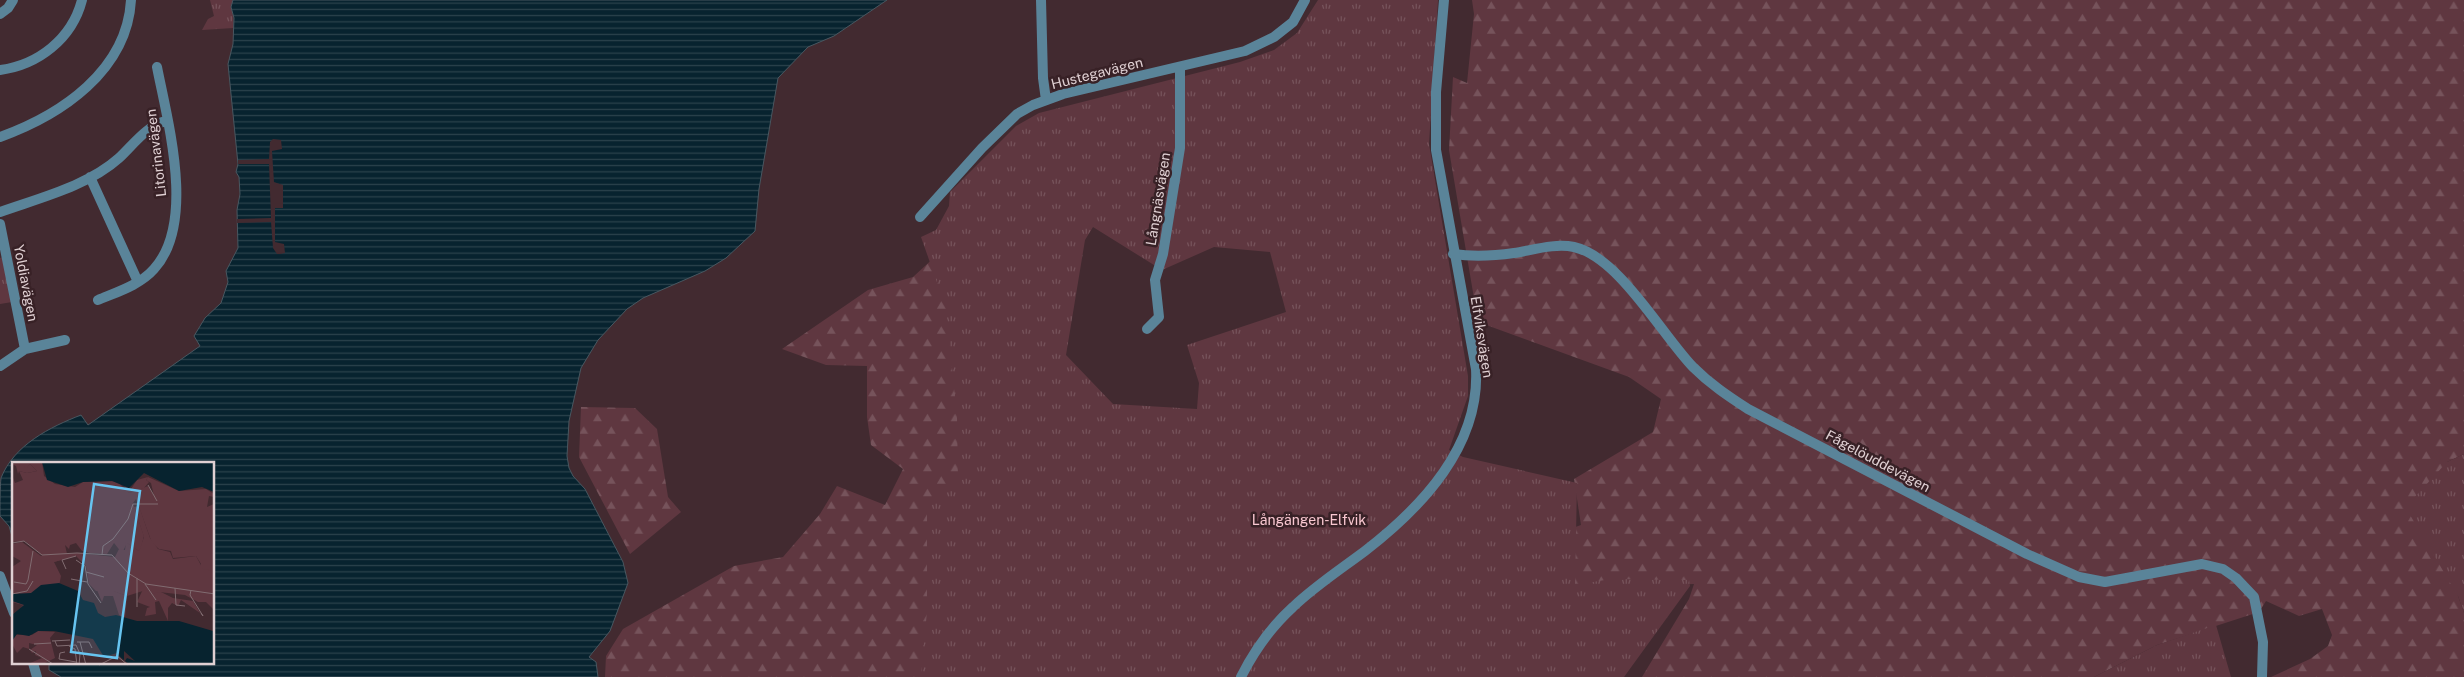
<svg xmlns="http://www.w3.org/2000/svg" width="2464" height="677" font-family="'Public Sans',sans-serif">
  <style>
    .forest { fill: url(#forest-firs) }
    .park { fill: url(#park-tufts); fill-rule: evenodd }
    .water { fill: url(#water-rules); stroke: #485760 }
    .pier { fill: #422a30 }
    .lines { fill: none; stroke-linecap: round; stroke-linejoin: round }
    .minor { stroke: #5a8499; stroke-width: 10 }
    .tertiary { stroke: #5a8499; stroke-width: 10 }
    .labels { text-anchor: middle; stroke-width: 5; stroke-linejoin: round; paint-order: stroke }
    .street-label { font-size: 14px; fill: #e0d0d3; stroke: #382126 }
    .park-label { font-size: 14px; fill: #f9c7d0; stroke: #382126 }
    .inset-road { fill: none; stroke: #816c71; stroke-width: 1 }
    .view { fill: #67c4f0; fill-opacity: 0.15; stroke: #67c4f0; stroke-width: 2.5 }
    .inset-edge { fill: none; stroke: #e0d0d3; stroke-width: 2.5 }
  </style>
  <defs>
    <pattern id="forest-firs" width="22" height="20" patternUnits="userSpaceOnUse" patternTransform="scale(1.25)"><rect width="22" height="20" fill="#5f3740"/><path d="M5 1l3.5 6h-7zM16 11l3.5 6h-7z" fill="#76535b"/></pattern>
    <pattern id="park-tufts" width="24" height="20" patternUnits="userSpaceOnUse" patternTransform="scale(1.25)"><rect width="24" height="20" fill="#5f3740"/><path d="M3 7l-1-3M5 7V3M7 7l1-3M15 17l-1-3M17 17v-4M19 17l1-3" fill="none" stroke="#76535b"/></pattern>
    <pattern id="water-rules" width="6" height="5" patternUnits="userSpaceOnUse" patternTransform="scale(1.25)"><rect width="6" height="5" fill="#07232f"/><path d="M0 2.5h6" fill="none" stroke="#2b424c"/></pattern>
  </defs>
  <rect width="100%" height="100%" fill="#422a30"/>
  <path class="forest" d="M1472,0H2464V454L2447,462L2458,596L2464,613V677H2271L2310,659L2328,646L2332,635L2322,609L2299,616L2266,601L2259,612L2157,645L2094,677H1642L1689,599L1694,584L1578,588L1526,545L1581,525L1574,479L1653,432L1661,399L1629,377L1478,322L1449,150L1453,77L1467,83L1474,14Z
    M938,254L978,427L931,677H605L606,656L623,629L734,566L783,557L820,514L837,486L885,505L903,469L871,445L867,417V366L826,365L782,349L868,290L913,277Z
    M581,407L635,408L657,429L668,497L681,512L630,554L579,457Z"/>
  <path class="park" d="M210,0H233C231,9 234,18 233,28L202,30L208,19L214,16Z
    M1318,0H1438L1429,144L1468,376V396L1449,450L1463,457L1577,483L1575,585L1611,579L1689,580L1690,586L1624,677H921L927,611V506L958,483L957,417L946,308L921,237L936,230L949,206L950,192L1016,126L1039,113L1240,62L1274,50L1297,33ZM1093,227L1162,270L1214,247L1270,252L1286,312L1187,345L1199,383L1197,409L1113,404L1066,355L1085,240Z
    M3,257L12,302L0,304V258Z
    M2464,454V613L2458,596L2410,515L2412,500L2447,462Z
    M2216,625L2231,677H2094L2157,645Z"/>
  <path class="water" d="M233,0H887L834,36L808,47L778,78L759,189L755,231L726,258L705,271L643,298L627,309L598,340L581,368L569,421L567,456L569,468L573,476L585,489L623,562L628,583L610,631L589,657L596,662L598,677H61L49,670V663H214V463H14V543L9,526L0,516C0,505 0,487 1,478C14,445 50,427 81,415L88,425L200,346L194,336L205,318L221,303L228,282L226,271L238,248L237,210L240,194L239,177L236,172L238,164L228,64L233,44L234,18L231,7Z"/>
  <path class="pier" d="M273,139L281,140L282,149L272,151L274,182L283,185V208H275V242L284,244L285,253L280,254H277L273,248L271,222L237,223V219L271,218L269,164H238V160L269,159L270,142Z"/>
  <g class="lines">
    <path class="minor" d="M1041,0L1043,78L1046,100
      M0,14L8,8L13,0
      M0,70C38,65 72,39 82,0
      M0,137C61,115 127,71 131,0
      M90,177L138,282
      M0,212C39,198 88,186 119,158C133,145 148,124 167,121
      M920,217L982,148L1017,114L1033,105L1063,94L1245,51L1274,37L1293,22L1305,0
      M0,224L25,349
      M1453,254C1474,257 1493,256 1514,253C1533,250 1555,243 1574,247C1619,257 1662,335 1693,367C1710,384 1728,396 1748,409L2027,554L2079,577L2105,582L2202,564L2223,569L2236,578L2254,597L2263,642L2262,677
      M98,300C117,292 140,285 154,269C196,223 168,123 157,67
      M1147,329L1159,317L1155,280L1163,254L1180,148V67
      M0,366L25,349L65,340
      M0,576L14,613
      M33,663L37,677"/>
    <path class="tertiary" d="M1241,677C1254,651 1271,627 1293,607C1315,586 1341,569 1365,551C1422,507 1480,446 1476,369L1436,150V92L1444,0"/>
  </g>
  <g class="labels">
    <g class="street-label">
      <text transform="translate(1097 73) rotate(-14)" y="5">Hustegavägen</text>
      <text transform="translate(156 153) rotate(-97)" y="5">Litorinavägen</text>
      <text transform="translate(1158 199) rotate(-81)" y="5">Långnäsvägen</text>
      <text transform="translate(26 283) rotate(79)" y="5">Yoldiavägen</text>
      <text transform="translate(1482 337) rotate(81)" y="5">Elfviksvägen</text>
      <text transform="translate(1878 461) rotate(28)" y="5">Fågelöuddevägen</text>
    </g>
    <g class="park-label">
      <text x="1309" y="525">Långängen-Elfvik</text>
    </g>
  </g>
  <g transform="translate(12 462)">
    <rect width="202" height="202" fill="#422a30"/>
    <path d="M6,0L15,5L18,2L25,9L15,11L7,9L6,12L4,4L0,2Z" fill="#5f3740"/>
    <path d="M0,0H30L32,14L43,22L63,25L71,20L105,19L117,31L136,24L142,34L139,21L134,18L136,15L167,29L194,27L202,32V35L197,34L195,45L202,42V114L183,113L189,102L184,94L161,96L159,89L147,87L140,81L124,37L121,41L132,74L128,90L115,81L110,91L102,81L95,92L78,91L70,89L64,81L58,83L57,87L53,83L56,96L42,100V96H33L13,79L0,80V13L3,21L11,18L7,9L15,11L25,9L18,2L15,6ZM133,123L138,131L147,129L161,136L181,139L188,151L169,138L166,144L160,141L156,146V159L147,139L143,140L144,152L133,154L135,146L138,145L125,140ZM97,127L115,134L113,156L107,153L101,134H92L90,140L85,128ZM26,169L43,170L38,176L43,196L31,202H16L30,196L23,193L24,189L20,191L18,188L25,183L17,181V187L11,185L5,191L0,182L2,173H20Z" fill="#5f3740"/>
    <path d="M136,15L134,18L137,20L132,26L117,31L113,28V25L119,27L125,18ZM127,44L138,76L146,87L158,90L161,97L184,94L191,107L202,109V148L194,140H186L173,133L147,130L138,132L134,128L115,134L101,129H84L77,122L74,104L64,94L42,100L49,114L44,139L0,157L11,143L0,140V105L9,99L0,94V82L10,80L29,94L66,91L103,95L107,87L113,88L114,80L127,89L132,75L122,45Z" fill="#5f3740"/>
    <path d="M30,0H202V30L190,25L167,29L132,11L117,26L100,19L71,20L56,25L35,18ZM47,121L66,129L71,138L82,141L86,151L93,155L104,153L125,159H167L201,169L202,202H117L113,199L115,196L123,199L112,189V198L106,193L108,190L92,195L81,177L42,169H26L17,174L5,172L0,179V153L12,143L0,139V132L19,131L29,123Z" fill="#07232f"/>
    <path class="inset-road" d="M136,23L145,39M121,42H146M0,81L12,79L30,93L65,91L100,93L116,111L134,122L203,132M90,93L91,84L101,77L116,57L121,42M64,98L73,104L76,122L89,141M54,107L50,98L64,94M74,110L92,115M59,117L75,120M2,120L14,122L16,118L21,89M133,122L144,138M163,126L164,143L173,144M179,128L178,133L191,154L189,151M0,132L15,129L21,119M125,145V116M40,179L58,178M43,179L45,184L64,183L68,192L67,203M65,180H77L80,186M68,180L74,203M22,182L39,181M57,184L63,187L65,203M17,187L41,202M53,190L48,191L47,197L64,200M87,203L105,194L116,203"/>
    <path class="view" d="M82,22L128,29L105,196L59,190Z"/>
    <rect width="202" height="202" class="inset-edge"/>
  </g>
</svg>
